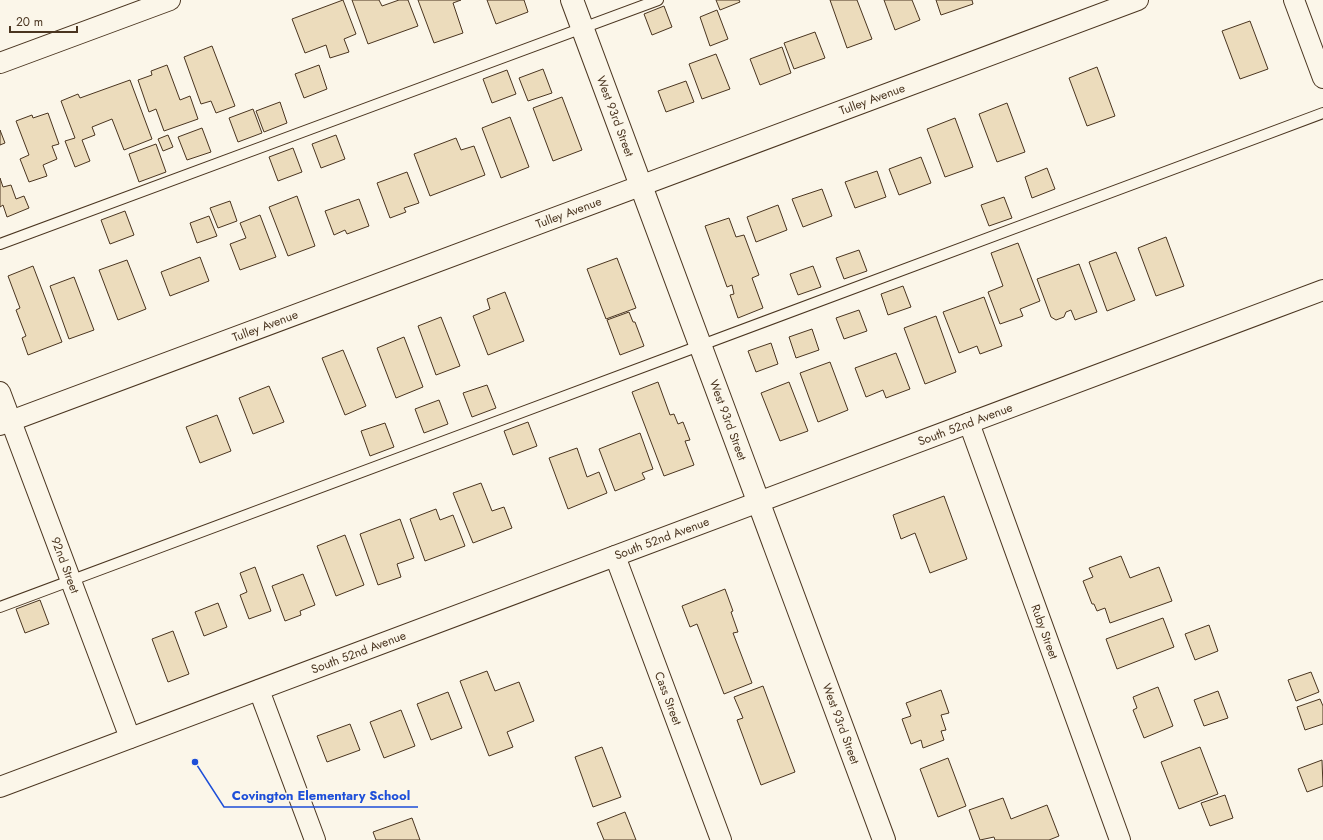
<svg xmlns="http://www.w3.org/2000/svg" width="1323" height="840" font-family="Jost,sans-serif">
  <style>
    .building { fill: #ecdcbc; stroke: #4a3520 }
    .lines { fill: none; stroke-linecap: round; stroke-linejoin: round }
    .lane-casing { stroke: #4a3520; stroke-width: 12 }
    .street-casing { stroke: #4a3520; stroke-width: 22 }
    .primary-casing { stroke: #4a3520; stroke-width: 24 }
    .lane { stroke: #fbf6e9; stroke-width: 10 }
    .street { stroke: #fbf6e9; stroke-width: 20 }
    .primary { stroke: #fbf6e9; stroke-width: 22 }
    .labels { text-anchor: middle; stroke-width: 3; stroke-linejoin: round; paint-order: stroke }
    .street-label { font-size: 12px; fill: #4a3520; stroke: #fbf6e9 }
    .leader { fill: none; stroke: #1d4ed8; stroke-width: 1.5 }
    .callout-dot { fill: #1d4ed8; stroke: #fbf6e9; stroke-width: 1.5 }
    .callout-label { font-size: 13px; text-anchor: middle; font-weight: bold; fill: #1d4ed8; stroke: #fbf6e9; stroke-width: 3; stroke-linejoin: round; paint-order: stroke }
  </style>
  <rect width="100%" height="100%" fill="#fbf6e9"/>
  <path class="building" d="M343,0L356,34L344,39L349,52L330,58L326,45L305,53L292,19Z
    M352,0H379L382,6L399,0H408L418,26L368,44Z
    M418,0H461L453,3L463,33L434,43Z
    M487,0H524L528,12L496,24Z
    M716,0H739L740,2L720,10Z
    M830,0H857L872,39L847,48Z
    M884,0H912L920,20L895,30Z
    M936,0H972L973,4L941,15Z
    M664,6L672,27L652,35L644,14Z
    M717,10L728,39L710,46L700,17Z
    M1250,21L1268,69L1240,79L1222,31Z
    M815,32L825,58L794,69L784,43Z
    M212,46L235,106L216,113L211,101L201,104L184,57Z
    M782,47L791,73L760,85L750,59Z
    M716,54L730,89L702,99L689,64Z
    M167,65L180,100L190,96L198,119L164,131L156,109L149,112L138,80L152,75L151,71Z
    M319,65L327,89L304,98L295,74Z
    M1097,67L1115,116L1087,126L1069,78Z
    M543,69L552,93L528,101L519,78Z
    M507,70L516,94L492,103L483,79Z
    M130,80L152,139L124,150L112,119L92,127L95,135L82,140L90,161L75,167L65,141L75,138L61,101L78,94L80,98Z
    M686,81L694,102L666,112L658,91Z
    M562,97L582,150L553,161L533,108Z
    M280,102L287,123L264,132L256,111Z
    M1007,103L1025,152L997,162L979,114Z
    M253,109L262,133L238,142L229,118Z
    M48,113L59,144L52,146L57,159L43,165L47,176L29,182L20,159L29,155L16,121L32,115L33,118Z
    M510,117L529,167L501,178L482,128Z
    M955,118L973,167L945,177L927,129Z
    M202,128L211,152L187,160L178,137Z
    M0,130L5,143L0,145Z
    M168,135L173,147L163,151L158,139Z
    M336,135L345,159L321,168L312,144Z
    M456,138L461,150L474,146L485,175L430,196L414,154Z
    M156,144L166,172L139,182L129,154Z
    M293,148L302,172L278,181L269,157Z
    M921,157L931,183L899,195L889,169Z
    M1047,168L1055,189L1032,198L1025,177Z
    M877,171L886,197L855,208L845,182Z
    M407,172L419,203L404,208L406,212L390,218L377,183Z
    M0,178L3,187L11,185L16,199L24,196L29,208L7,217L3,205L0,207Z
    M822,189L832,216L803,227L792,199Z
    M297,196L315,246L288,256L269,207Z
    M1004,197L1012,218L989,226L981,205Z
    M359,199L369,226L347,234L345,230L334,235L325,211Z
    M230,201L237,221L218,228L210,208Z
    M778,205L787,230L756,242L747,217Z
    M125,211L134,235L110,244L101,220Z
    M260,215L276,257L240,270L230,244L246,238L240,223Z
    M209,216L217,236L197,243L190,223Z
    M729,218L736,237L744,235L759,275L752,278L763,308L738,318L730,295L734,294L732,285L727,287L705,226Z
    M1166,237L1184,286L1156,296L1138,248Z
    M1018,243L1040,301L1020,309L1023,316L1000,324L988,292L1003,286L991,253Z
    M859,250L867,271L844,279L836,258Z
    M1116,252L1135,300L1107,311L1089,262Z
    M200,257L209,281L170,296L161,272Z
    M617,258L636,308L606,319L587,269Z
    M127,260L146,309L118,320L99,270Z
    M1079,264L1097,312L1075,320L1071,310L1066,312L1064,317L1056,320L1051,317L1037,279Z
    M33,266L62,342L28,355L22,338L26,336L16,310L20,308L8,276Z
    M813,266L821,287L798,295L790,274Z
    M74,277L94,330L69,339L50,286Z
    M903,286L911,307L888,315L881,294Z
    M505,292L524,341L488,355L473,316L490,309L487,299Z
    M984,297L1002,346L980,354L977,346L959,353L943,312Z
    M859,310L867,331L844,339L836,318Z
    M629,312L633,322H635L644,346L620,355L607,320Z
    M936,316L956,372L925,384L904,328Z
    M441,317L460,366L436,375L418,326Z
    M812,329L819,350L796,358L789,337Z
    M404,337L423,387L396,398L377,348Z
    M771,343L778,364L756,372L748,351Z
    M343,350L366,406L345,415L322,358Z
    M896,353L910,389L886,398L883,390L866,397L855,368Z
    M830,362L848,410L818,422L800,373Z
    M658,382L670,415L674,414L678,424L683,422L690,440L685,441L694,465L664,476L632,392Z
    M789,382L808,431L780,441L761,393Z
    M487,385L496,408L472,417L463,393Z
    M269,386L284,422L253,434L239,398Z
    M439,400L448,424L424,433L415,409Z
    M217,415L231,451L200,463L186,427Z
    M528,422L537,446L513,455L504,431Z
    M385,423L394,447L370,456L361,431Z
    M640,433L653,469L642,473L645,479L615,491L599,449Z
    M577,448L587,477L599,472L607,493L568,509L549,458Z
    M481,483L492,511L504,507L512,528L473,543L453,493Z
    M944,496L967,559L930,573L915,533L901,539L893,515Z
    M436,509L440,520L453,515L465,546L425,561L410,519Z
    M400,519L414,558L397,564L401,577L378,585L360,534Z
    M345,535L364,585L336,596L317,546Z
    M1121,556L1130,578L1159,567L1172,601L1110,623L1105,608L1097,611L1094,604H1092L1083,581L1093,577L1089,568Z
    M255,567L271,611L249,619L240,595L247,592L240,573Z
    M303,574L315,605L300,611L301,615L285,621L272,586Z
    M725,589L733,611L731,612L738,632L733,633L752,683L724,694L697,624L690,627L682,606Z
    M40,600L49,624L25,633L16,609Z
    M218,603L227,627L204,636L195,612Z
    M1163,618L1174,647L1117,669L1106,639Z
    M1209,625L1218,651L1195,660L1185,634Z
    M173,631L189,674L168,682L152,639Z
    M487,671L495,691L519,682L534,721L507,732L513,747L489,756L460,681Z
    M1311,672L1319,692L1296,701L1288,680Z
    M763,686L795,772L761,785L737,720L743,718L734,697Z
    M1158,687L1173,726L1144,738L1133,710L1137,708L1133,697Z
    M941,690L949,713L941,715L946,730L941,731L944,740L923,748L921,740L911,744L902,719L911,716L906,703Z
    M1218,691L1228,718L1204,726L1194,700Z
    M448,692L462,728L431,740L417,704Z
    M1320,699L1323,706V724L1305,730L1297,707Z
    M401,710L415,746L384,758L370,722Z
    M350,724L360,750L327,762L317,736Z
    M602,747L621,797L593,807L575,757Z
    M1200,747L1218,794L1179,809L1161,762Z
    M948,758L966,806L938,817L920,769Z
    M1322,760L1323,786L1307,792L1298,769Z
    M1225,795L1233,818L1210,826L1201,803Z
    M1003,798L1011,819L1047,805L1059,836L1049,840H995L994,837L980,840L969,810Z
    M625,812L636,840H604L597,823Z
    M412,818L420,840H376L373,832Z"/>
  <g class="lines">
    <g class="lane-casing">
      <path id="lane" d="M0,244L658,0
        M0,607L1323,113"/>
    </g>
    <g class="street-casing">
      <g id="street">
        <path d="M1294,0L1323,78"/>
        <path d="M0,63L170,0"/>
        <path id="s1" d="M0,392L130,738"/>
        <path id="s2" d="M969,423L1120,840"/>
        <path id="s3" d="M0,425L1138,0"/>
        <path id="s4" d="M615,556L721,840"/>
        <path d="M259,690L315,840"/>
        <path id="s5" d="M0,787L1323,290"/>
      </g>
    </g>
    <g class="primary-casing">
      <g id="primary">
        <path id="s6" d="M572,0L884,840"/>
      </g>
    </g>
    <use href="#lane" class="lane"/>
    <use href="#street" class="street"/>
    <use href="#primary" class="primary"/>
  </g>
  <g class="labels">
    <g class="street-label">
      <text dy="4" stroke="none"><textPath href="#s3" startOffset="931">Tulley Avenue</textPath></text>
      <text dy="4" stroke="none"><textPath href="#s6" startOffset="124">West 93rd Street</textPath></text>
      <text dy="4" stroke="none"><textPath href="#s3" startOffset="607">Tulley Avenue</textPath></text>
      <text dy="4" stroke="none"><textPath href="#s3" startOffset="283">Tulley Avenue</textPath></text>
      <text dy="4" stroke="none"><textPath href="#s6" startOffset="448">West 93rd Street</textPath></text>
      <text dy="4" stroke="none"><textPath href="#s5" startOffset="1031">South 52nd Avenue</textPath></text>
      <text dy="4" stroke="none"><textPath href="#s5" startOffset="707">South 52nd Avenue</textPath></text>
      <text dy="4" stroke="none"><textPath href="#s1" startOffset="185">92nd Street</textPath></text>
      <text dy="4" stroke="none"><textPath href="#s2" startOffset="222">Ruby Street</textPath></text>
      <text dy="4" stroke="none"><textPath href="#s5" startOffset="383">South 52nd Avenue</textPath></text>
      <text dy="4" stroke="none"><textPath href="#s4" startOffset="152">Cass Street</textPath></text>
      <text dy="4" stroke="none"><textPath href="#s6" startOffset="772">West 93rd Street</textPath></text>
    </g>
  </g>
  <path class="leader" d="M195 762L224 807H418"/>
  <circle class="callout-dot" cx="195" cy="762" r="4"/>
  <g class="callout-label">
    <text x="321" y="800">Covington Elementary School</text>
  </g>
  <path d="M10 26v6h67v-6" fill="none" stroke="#4a3520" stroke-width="2"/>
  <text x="16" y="26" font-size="12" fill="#4a3520" stroke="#fbf6e9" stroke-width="3" paint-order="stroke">20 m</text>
</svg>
